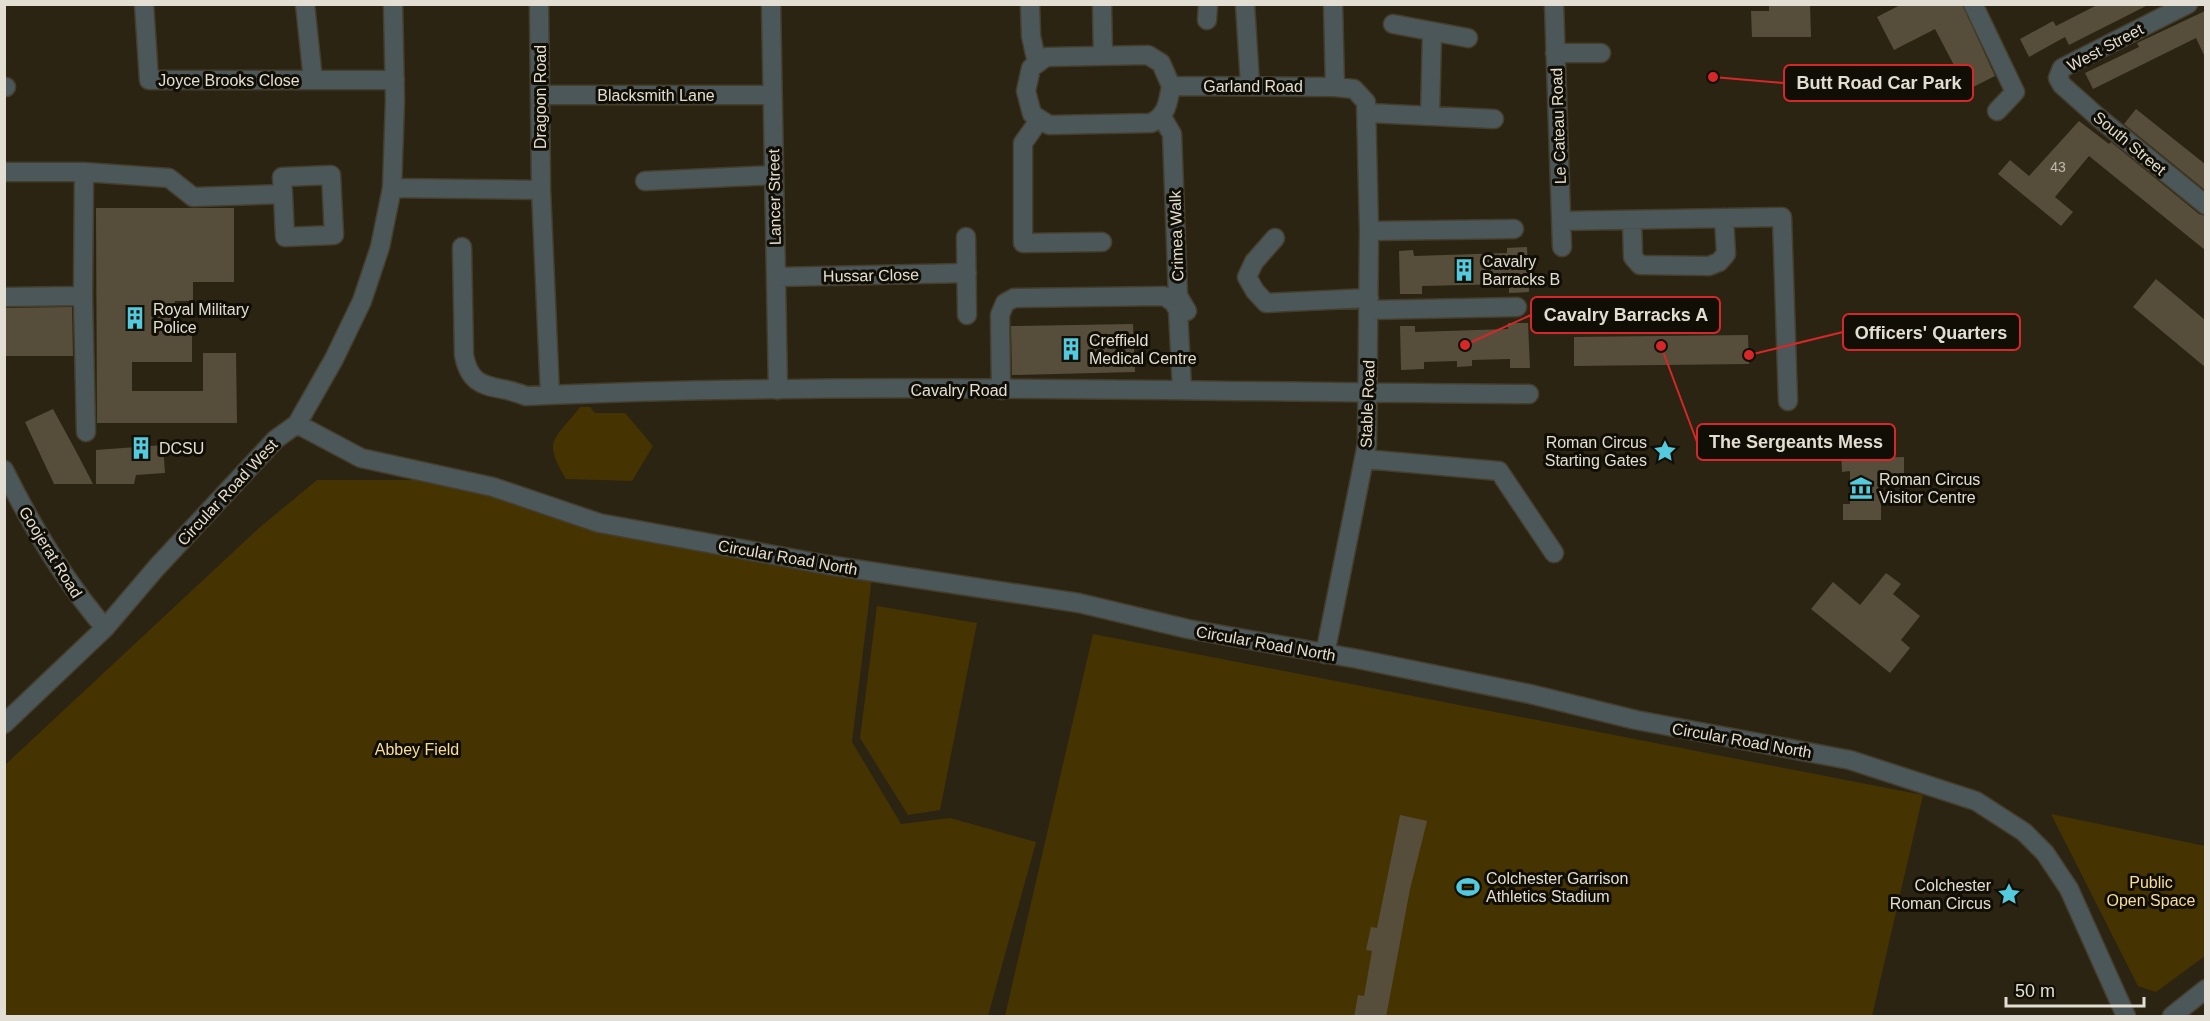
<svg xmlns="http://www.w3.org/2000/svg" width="2210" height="1021" font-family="Arial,sans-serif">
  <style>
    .green { fill: #453402 }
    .building { fill: #564e3b }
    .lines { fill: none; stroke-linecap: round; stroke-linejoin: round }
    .minor-casing { stroke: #453e2d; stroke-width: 21 }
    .minor { stroke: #4c5759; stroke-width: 18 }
    .labels { text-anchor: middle; stroke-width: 6; stroke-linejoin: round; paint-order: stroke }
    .number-label { font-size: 14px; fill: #c0baad }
    .street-label { font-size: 16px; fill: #e3ded3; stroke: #110e06 }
    .poi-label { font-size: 16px; fill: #e3ded3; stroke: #110e06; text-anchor: start }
    .park-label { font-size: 16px; fill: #f8dd9b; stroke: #110e06 }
    .leader { fill: none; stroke: #d62828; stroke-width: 2 }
    .callout-dot { fill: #d62828; stroke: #110e06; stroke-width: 2 }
    .callout { fill: #110e06; stroke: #d62828; stroke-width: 2 }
    .callout-label { font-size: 18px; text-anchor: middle; font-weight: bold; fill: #e3ded3 }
  </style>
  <rect width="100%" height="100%" fill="#2b2412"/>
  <path class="green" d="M580,407H590L595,413H625L653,446L632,481L566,479C542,439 554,441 580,407Z
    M317,480H462L614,525L873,569L852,742L901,824L950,818L1036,842L988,1016H5V765L259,528Z
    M877,606L977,623L940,810L908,815L860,738Z
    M1093,634L1923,795L1872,1016H1005Z
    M2051,814L2205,846V956L2156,992L2138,986Z"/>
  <path class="building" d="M1769,4H1810L1811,37H1752L1751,11H1769Z
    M1902,4H1962L1995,76L1967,90L1935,29L1894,50L1877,17Z
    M2099,4H2150L2069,45L2065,37L2029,57L2020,39L2053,21L2056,26Z
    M2205,11V57L2196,38L2093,89L2085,73L2139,47L2137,43Z
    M2136,109L2205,164V190L2124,124Z
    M2079,121L2109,144L2111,142L2199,214L2205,216V250L2089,156L2055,197L2073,212L2061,226L1998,174L2010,160L2029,176Z
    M96,208H234V282H193V301H175V335H192V362H132V391H203V353H236L237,423H97Z
    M1527,247L1529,292L1509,293V284L1422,286V294H1400L1399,251L1413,250L1414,256L1507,253V248Z
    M2156,279L2205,320V367L2133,307Z
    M72,307L73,356H4V308Z
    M1508,323H1528L1530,368H1510V359L1472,360V366L1457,367V361L1424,362V369L1401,370L1400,326H1415V332L1508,329Z
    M1133,324L1135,372L1012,375L1011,326Z
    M1748,335L1749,364L1574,366V337Z
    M53,409L78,455L93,484H54L25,422Z
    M163,445L165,473L136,475L134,484H96V450Z
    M1841,449H1870V458L1904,457V477H1881V520H1843V504H1850V471L1842,472Z
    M1886,573L1901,584L1893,594L1920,616L1901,640L1910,648L1890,673L1811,609L1833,582L1860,605Z
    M1400,815L1427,821L1410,889L1386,1017H1354L1358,995L1364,996L1372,951L1366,950L1371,927L1377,928Z"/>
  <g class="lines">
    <g class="minor-casing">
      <path id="minor" d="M144,4L149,80H395
        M305,4L313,80
        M539,4L541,190L550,395
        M771,4L778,390
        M1030,4L1031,36L1037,63
        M1102,4L1103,56
        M1245,4L1250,84
        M1333,4L1335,87
        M1554,4L1562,247
        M1973,4L2015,92L1997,111
        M2188,4L2062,68L2058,78L2062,85L2099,118L2206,205
        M1207,20L1208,4
        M1393,24L1468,38
        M1555,53H1601
        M1171,86L1161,63L1148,55L1046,57L1031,68L1026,91L1032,114L1049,125L1151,123C1167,115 1168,103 1171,86L1335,87L1354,89L1366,102L1369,231L1367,444L1325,654
        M4,87H6
        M540,95H772
        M1369,113L1494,119
        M1430,116L1432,33
        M1162,117L1172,134L1178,296L1187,311
        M1040,119L1023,143V243L1102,242
        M4,172H84L169,178L193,197L283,194L282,177L331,175L334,235L285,237L283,194
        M645,181L774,175
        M392,188L541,190
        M1632,220L1633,257L1640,265L1709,266L1719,262L1726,254L1724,218
        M1561,221L1782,217L1788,401
        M1369,231L1514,229
        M966,237L967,315
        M1275,238L1254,262L1247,277L1255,291L1266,303L1369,298
        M462,247L464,355C471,394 496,383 526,396C860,381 1195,392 1529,394
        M776,277L967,273
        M83,296L86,432
        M4,297L83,296L84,172
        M1369,310L1517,307
        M1001,390L1000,315L1005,303L1014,298L1164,296L1173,302L1178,310L1182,390
        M297,424L361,458L493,487L599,523L828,565L1079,603L1188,629L1358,659L1530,694L1636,720L1850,760L1976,801L2024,832L2045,853L2069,889L2126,1016
        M1364,459L1499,471L1554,553
        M4,470C32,527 64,580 105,628
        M4,724L105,628L157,567L276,439L297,424L334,359L362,301L380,247L392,188L395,100L393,4
        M2172,1016L2206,989"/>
    </g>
    <use href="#minor" class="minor"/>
  </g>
  <defs>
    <g id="building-bare" transform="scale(1.8)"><path d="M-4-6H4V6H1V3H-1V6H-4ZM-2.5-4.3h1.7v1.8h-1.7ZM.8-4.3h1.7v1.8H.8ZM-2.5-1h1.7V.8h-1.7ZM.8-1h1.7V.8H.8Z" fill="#54cade" stroke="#110e06" stroke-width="2.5" paint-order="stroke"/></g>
    <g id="sight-bare" transform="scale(1.8)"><path d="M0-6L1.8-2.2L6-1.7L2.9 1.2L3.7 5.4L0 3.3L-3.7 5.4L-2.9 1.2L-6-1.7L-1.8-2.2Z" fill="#54cade" stroke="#110e06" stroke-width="2.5" paint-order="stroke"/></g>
    <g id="museum-bare" transform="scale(1.8)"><path d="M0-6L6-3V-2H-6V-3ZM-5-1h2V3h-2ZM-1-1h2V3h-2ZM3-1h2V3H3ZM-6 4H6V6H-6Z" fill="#54cade" stroke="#110e06" stroke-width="2.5" paint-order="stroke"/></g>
    <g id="stadium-bare" transform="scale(1.8)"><path d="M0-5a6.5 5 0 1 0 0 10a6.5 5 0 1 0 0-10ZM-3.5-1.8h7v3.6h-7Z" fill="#54cade" stroke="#110e06" stroke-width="2.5" paint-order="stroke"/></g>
  </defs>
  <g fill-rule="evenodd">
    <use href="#building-bare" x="1464" y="270"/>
    <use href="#building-bare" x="135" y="318"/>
    <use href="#building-bare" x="1071" y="349"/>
    <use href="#building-bare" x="141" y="448"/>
    <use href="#sight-bare" x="1665" y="451"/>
    <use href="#museum-bare" x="1861" y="488"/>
    <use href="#stadium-bare" x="1468" y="887"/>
    <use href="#sight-bare" x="2009" y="894"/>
  </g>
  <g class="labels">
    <g class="number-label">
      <text x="2058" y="172">43</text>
    </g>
    <g class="street-label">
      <text transform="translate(2105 47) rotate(-28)" y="6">West Street</text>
      <text x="229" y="86">Joyce Brooks Close</text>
      <text x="1253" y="92">Garland Road</text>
      <text x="656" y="101">Blacksmith Lane</text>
      <text transform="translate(540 97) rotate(-90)" y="6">Dragoon Road</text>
      <text transform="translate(1558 126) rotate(-92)" y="6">Le Cateau Road</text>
      <text transform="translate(2130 143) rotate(40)" y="6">South Street</text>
      <text transform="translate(774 197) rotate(-91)" y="6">Lancer Street</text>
      <text transform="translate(1176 236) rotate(-92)" y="6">Crimea Walk</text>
      <text transform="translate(871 275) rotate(-1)" y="6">Hussar Close</text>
      <text x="959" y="396">Cavalry Road</text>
      <text transform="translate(1367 404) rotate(-88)" y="6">Stable Road</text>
      <text transform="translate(227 492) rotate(-47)" y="6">Circular Road West</text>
      <text transform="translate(51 552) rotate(58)" y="6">Goojerat Road</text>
      <text transform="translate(788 557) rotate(10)" y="6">Circular Road North</text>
      <text transform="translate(1266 643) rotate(10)" y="6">Circular Road North</text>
      <text transform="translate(1742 740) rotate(10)" y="6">Circular Road North</text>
    </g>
    <g class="poi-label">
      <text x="1482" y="267">Cavalry<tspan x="1482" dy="18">Barracks B</tspan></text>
      <text x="153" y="315">Royal Military<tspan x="153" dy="18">Police</tspan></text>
      <text x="1089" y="346">Creffield<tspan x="1089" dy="18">Medical Centre</tspan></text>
      <text x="1647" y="448" text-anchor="end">Roman Circus<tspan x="1647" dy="18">Starting Gates</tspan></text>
      <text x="159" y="454">DCSU</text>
      <text x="1879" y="485">Roman Circus<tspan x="1879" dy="18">Visitor Centre</tspan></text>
      <text x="1486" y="884">Colchester Garrison<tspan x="1486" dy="18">Athletics Stadium</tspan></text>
      <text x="1991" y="891" text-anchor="end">Colchester<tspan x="1991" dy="18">Roman Circus</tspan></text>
    </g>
    <g class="park-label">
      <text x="417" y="755">Abbey Field</text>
      <text x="2151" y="888">Public<tspan x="2151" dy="18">Open Space</tspan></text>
    </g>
  </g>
  <path class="leader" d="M1713 77L1784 83M1465 345L1531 315M1749 355L1843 332M1661 346L1697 442"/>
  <g class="callout-dot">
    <circle cx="1713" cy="77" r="6"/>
    <circle cx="1465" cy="345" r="6"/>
    <circle cx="1749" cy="355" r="6"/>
    <circle cx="1661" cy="346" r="6"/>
  </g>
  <g class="callout">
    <rect x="1784" y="65" width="189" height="36" rx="6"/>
    <rect x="1531" y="297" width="189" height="36" rx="6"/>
    <rect x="1843" y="314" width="177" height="36" rx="6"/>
    <rect x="1697" y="424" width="198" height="36" rx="6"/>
  </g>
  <g class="callout-label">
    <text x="1879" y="89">Butt Road Car Park</text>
    <text x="1626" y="321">Cavalry Barracks A</text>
    <text x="1931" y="339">Officers' Quarters</text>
    <text x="1796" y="448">The Sergeants Mess</text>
  </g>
  <rect width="2210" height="1021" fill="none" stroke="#e3ded3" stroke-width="12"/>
  <path d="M2006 997v9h138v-9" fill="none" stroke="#e3ded3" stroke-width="3"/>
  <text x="2015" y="997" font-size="18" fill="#e3ded3" stroke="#110e06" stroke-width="4.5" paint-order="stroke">50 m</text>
</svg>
